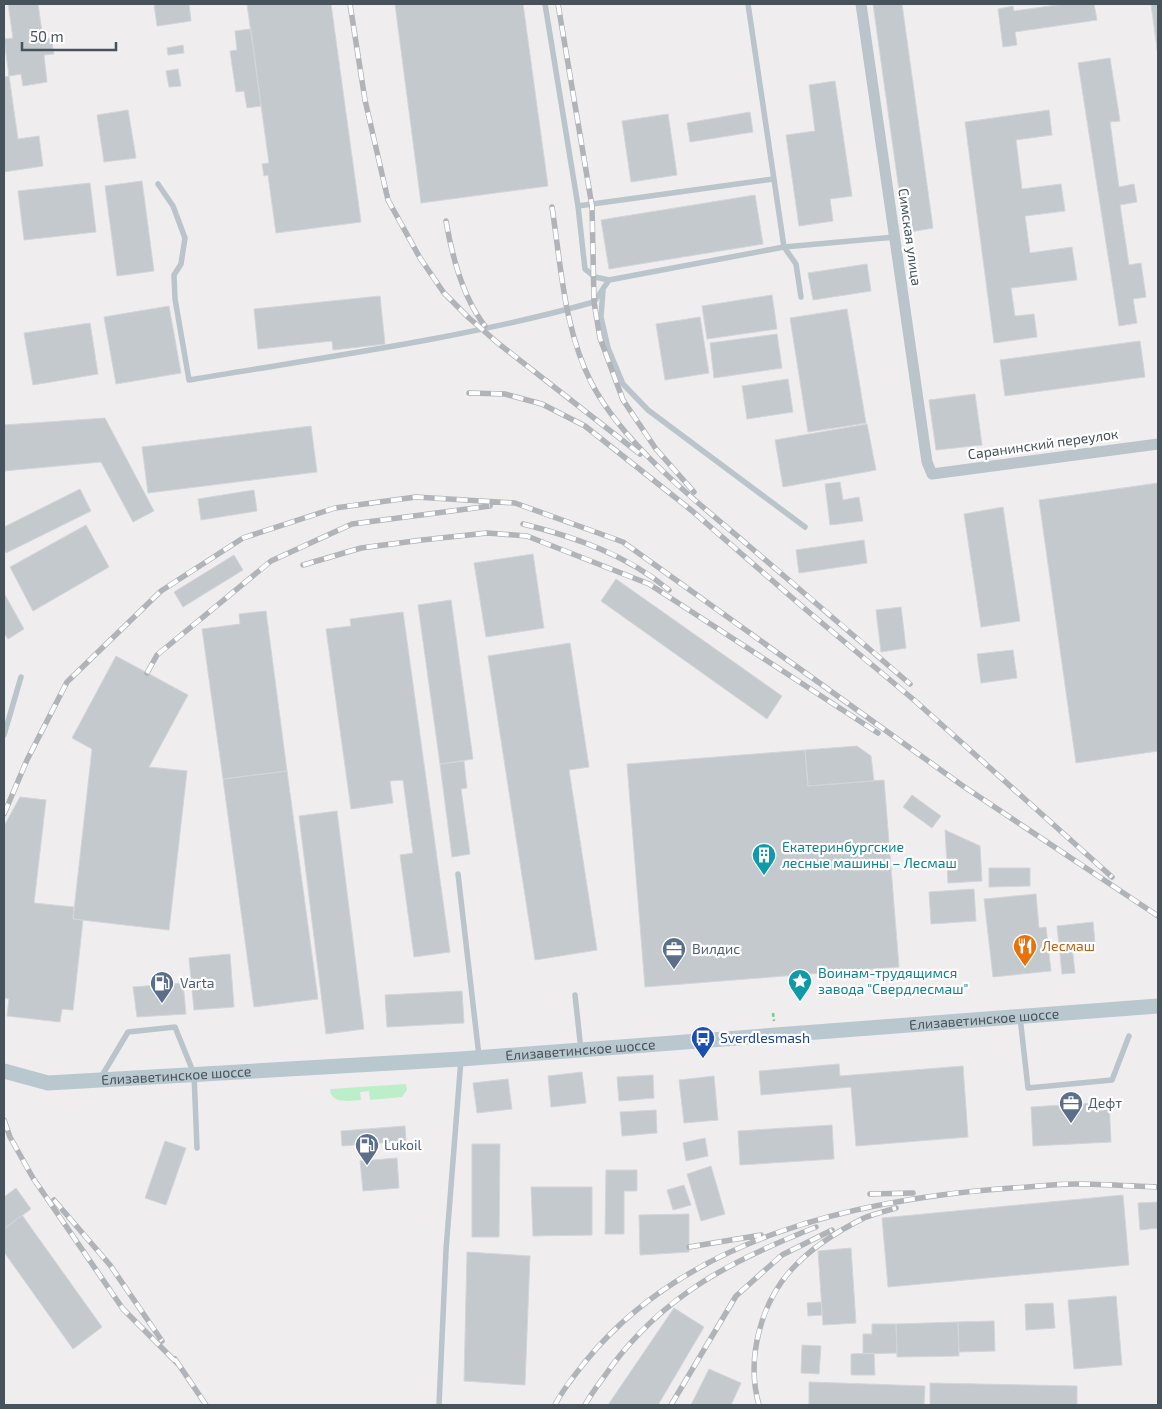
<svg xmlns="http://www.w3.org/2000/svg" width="1162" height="1409" font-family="'Exo 2',sans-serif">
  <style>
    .green { fill: #bceec9 }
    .building { fill: #c4c9cd; stroke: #d2d5d9 }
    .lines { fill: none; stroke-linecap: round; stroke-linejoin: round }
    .path { stroke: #75cb96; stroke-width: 2.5; stroke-dasharray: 4 2.5; stroke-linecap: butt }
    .service { stroke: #b9c4cb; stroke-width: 5.5 }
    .minor { stroke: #b9c4cb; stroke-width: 11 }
    .secondary { stroke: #b9c7cf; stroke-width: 15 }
    .rail-casing { stroke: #b0b4b8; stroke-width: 5.5 }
    .rail { stroke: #fff; stroke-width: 4; stroke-dasharray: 11; stroke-linecap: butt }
    .labels { text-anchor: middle; stroke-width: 4.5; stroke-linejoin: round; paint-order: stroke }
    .street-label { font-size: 14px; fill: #46535b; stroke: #fff }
    .culture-label { font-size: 14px; fill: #0d838f; stroke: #fff; text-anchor: start }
    .food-label { font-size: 14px; fill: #c56008; stroke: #fff; text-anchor: start }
    .service-label { font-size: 14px; fill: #4e5e75; stroke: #fff; text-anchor: start }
    .transit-label { font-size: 14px; fill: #164399; stroke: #fff; text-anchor: start }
  </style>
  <rect width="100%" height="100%" fill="#f0edee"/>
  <path class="green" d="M406,1084L407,1090L402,1097L370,1100L369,1091L360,1092L361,1100C350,1101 330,1104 330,1089Z"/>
  <path class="building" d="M8,4H38L43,39L51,38L54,54L44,55L47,82L23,86L21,74L9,76L4,39L13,38Z
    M154,4H189L191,21L157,26Z
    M247,4H331L361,222L276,233L268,175L264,176L262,164L269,163Z
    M395,4H523L548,186L421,203Z
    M873,4H902L933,228L905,233Z
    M1064,4H1094L1097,20L1015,32L1017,45L1003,47L998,9L1013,6L1014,11Z
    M1151,4H1158V56Z
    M251,29L261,106L247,108L244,91L236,92L230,51L237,50L235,31Z
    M183,45L184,53L168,55L167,48Z
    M1110,58L1120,121L1110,122L1119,187L1134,184L1137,202L1120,205L1129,265L1141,263L1146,297L1133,299L1137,323L1119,326L1078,63Z
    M178,69L181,86L169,87L166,71Z
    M9,76L18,139L39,136L43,166L4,172V77Z
    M835,81L852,196L830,199L833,221L799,226L786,135L815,131L809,85Z
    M128,110L136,158L104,162L97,115Z
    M1049,110L1052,135L1016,140L1022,189L1061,184L1065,211L1025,216L1030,253L1072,247L1077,280L1011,288L1015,316L1034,314L1037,337L994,343L965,122Z
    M750,112L753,132L690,142L687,123Z
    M668,114L677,175L631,182L622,121Z
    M142,181L154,271L117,276L105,186Z
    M90,183L96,232L24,240L18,191Z
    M755,195L763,244L609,269L601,220Z
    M867,264L871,291L813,300L808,273Z
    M772,295L777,329L707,339L702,306Z
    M380,296L385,344L333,350L332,341L258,349L254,309Z
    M169,306L181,373L116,384L104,317Z
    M847,309L866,423L808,432L790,318Z
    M700,317L709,373L665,380L656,324Z
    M90,323L98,374L33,385L24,333Z
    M777,334L782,368L714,378L710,343Z
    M1140,341L1145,377L1005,396L1000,360Z
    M788,379L793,412L747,419L742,386Z
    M975,394L982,445L936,450L929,400Z
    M105,418L154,511L133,522L101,462L4,471V425Z
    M867,424L876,470L783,487L775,440Z
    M311,426L317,472L148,493L142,447Z
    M840,482L843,500L859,497L863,521L830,525L825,484Z
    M1158,483V751L1076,763L1039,500Z
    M80,489L91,511L6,553L4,548V527Z
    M254,490L257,511L201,520L198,499Z
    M1003,507L1020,621L981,627L964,514Z
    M86,525L109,567L33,611L10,567Z
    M864,540L867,563L799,573L796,550Z
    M533,554L544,628L486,637L474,563Z
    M234,555L243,570L183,607L174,592Z
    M616,579L782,696L767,719L601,601Z
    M4,593L24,629L8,639L4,633Z
    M451,600L473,759L440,764L418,605Z
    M901,607L906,648L881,652L876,610Z
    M266,611L287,771L223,779L202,629L240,624L239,614Z
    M403,612L450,952L414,957L400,855L413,853L403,780L390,781L393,803L351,809L326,629L351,626L350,619Z
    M570,643L589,767L569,770L597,950L535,960L488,656Z
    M1013,650L1017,678L981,683L977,654Z
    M116,656L188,695L149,767L187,771L169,930L73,919L92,749L72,738Z
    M857,746L871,756L874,781L808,786L805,750Z
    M805,750L808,786L884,780L899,967L645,987L627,764Z
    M464,761L467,788L461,789L470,854L452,857L440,764Z
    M287,771L318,999L254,1007L223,779Z
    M912,795L941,816L932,828L903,807Z
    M20,797L46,800L34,903L74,907L73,919L83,920L73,1010L62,1009L60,1022L7,1016L9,999L4,998V826Z
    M337,811L364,1029L326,1034L299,816Z
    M945,830L980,846L982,881L948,883Z
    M989,868H1030V886L989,887Z
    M974,889L976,921L931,924L929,892Z
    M1036,894L1039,928L1046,927L1051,971L993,977L984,899Z
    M1093,922L1095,943L1072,946L1075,973L1062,974L1057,926Z
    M230,954L234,1007L194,1010L189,958Z
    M183,983L186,1014L137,1017L133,987Z
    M462,991L464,1023L387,1027L385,995Z
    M839,1064L840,1076L963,1066L968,1137L856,1146L851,1087L761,1095L759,1071Z
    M582,1072L586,1103L551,1107L548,1076Z
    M653,1075L654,1098L619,1101L617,1077Z
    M714,1076L718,1120L684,1123L679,1080Z
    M508,1079L512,1109L477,1113L473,1083Z
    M1109,1102L1111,1142L1033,1146L1031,1107Z
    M656,1110L657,1133L622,1136L620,1112Z
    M832,1125L834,1159L740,1165L738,1131Z
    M405,1126L406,1141L342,1146L341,1131Z
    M705,1138L708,1156L686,1161L683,1143Z
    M165,1141L186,1148L166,1205L145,1198Z
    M472,1144H500L499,1237H472Z
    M397,1158L399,1188L363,1191L360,1161Z
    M711,1166L725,1214L701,1221L687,1174Z
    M606,1170H637V1191H624V1234H605Z
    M684,1185L691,1205L673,1210L667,1190Z
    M531,1187H592V1235L533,1236Z
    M16,1188L31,1209L4,1229V1197Z
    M1123,1195L1129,1265L888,1287L882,1218Z
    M1158,1202V1228L1140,1230L1138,1203Z
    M689,1214V1252L640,1255L639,1215Z
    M22,1215L102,1327L73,1349L4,1252V1229Z
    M851,1248L856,1323L823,1325L818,1251Z
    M467,1252L530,1256L525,1385L464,1381Z
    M1116,1296L1122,1365L1074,1369L1068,1300Z
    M821,1302L822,1315L808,1316L807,1303Z
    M1053,1303L1055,1328L1026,1330L1025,1304Z
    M674,1308L704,1327L658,1405H608Z
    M994,1321L995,1351L959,1352L958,1322Z
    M958,1322L959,1356L897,1357L896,1324Z
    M872,1324H896L897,1353L863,1354V1334H872Z
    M802,1345L821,1346L819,1374L801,1373Z
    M874,1353L875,1375H851V1354Z
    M709,1369L741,1383L731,1405H691Z
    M809,1382L925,1386L924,1405H809Z
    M930,1383L1077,1386V1405H930Z"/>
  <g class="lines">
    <path class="path" d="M773,1013L774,1021"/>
    <path class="service" d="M545,4L578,206L585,269L595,277L609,280
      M748,4L784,247L796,264L801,297
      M158,184L173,206L185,238L181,264L174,275L175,299L189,380C325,357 462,339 594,302L609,280L784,247L895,237
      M578,206L773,179
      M603,290L601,317L608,348L623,384L648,410L805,527
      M4,735L21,677
      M458,874L479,1056
      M575,995L581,1050
      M1020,1017L1028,1088L1112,1080L1129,1036
      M100,1079L128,1032L175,1027L194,1074L197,1148
      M439,1405L446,1250L461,1059"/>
    <path class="minor" d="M861,4L927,462L932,474L1158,444"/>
    <path class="secondary" id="s1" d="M4,1071L48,1083L461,1059L1158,1006"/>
    <g class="rail-casing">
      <path id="rail" d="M350,4L365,100L388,200L420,258L444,293L469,318L499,344L640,454
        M558,4L592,206L594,302L600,338L623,400L656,449L694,492
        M552,207C561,266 564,330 592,384C625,446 696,501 749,546C803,592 857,638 910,684
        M446,221C452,256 463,298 485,326
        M469,393L505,394L542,404L585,426L691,510L804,608L914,700L1112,877
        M523,524C575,537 627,555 669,590
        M303,565L361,548L422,540L487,533L527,536L649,584L878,733
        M147,673L157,655L271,561L352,524L490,506
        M4,814L27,760L67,682L161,591L243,538L335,508L416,497L515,503L623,542L963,786L1158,916
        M4,1120L10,1137L33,1178L123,1309L178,1364
        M870,1194L913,1193
        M54,1200L110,1265L162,1341
        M689,1247L761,1235
        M175,1359L206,1405
        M555,1405C563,1389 574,1376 585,1362C686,1237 858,1199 1011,1188C1032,1187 1054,1184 1075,1184C1103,1184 1131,1186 1158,1187
        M585,1405C592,1392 602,1380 611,1367C665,1294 733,1260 816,1227
        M671,1405L736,1296L782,1255L832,1230
        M759,1405C746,1360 760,1304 792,1269C811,1248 838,1231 864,1218C874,1214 886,1211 896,1208"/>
    </g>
    <use href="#rail" class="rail"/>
  </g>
  <defs>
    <g id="building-pin" transform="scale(1.25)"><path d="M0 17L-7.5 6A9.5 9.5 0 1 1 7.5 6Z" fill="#0f9aa8" stroke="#fff"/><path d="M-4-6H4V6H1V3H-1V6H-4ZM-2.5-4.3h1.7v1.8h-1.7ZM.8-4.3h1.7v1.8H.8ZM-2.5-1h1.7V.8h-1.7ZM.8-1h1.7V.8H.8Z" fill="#fff"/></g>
    <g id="restaurant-pin" transform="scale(1.25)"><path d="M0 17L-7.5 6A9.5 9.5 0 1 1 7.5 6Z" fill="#e8710a" stroke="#fff"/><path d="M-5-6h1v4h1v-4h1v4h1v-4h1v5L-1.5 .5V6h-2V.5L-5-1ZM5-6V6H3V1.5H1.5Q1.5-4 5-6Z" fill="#fff"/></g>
    <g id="office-pin" transform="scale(1.25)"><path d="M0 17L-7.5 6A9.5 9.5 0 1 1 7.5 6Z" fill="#5c6f8a" stroke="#fff"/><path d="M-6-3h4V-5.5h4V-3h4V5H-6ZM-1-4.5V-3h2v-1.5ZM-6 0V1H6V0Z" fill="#fff"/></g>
    <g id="sight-pin" transform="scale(1.25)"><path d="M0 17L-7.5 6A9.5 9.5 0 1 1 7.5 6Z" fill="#0f9aa8" stroke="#fff"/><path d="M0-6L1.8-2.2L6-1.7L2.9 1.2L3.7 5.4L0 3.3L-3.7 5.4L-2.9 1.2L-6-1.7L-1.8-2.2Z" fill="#fff"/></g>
    <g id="fuel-pin" transform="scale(1.25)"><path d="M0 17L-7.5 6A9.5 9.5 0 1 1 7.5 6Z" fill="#5c6f8a" stroke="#fff"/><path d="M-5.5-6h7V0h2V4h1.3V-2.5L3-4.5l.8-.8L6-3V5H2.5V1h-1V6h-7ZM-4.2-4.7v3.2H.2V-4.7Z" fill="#fff"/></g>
    <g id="bus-pin" transform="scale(1.25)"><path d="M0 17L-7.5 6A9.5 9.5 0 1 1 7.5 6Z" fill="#1a4fb4" stroke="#fff"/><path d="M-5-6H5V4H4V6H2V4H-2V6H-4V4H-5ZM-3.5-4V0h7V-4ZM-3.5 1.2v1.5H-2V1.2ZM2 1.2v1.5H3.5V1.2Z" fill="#fff"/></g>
  </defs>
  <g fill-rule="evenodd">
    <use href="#building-pin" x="764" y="855"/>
    <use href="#restaurant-pin" x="1025" y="946"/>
    <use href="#office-pin" x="674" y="949"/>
    <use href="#sight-pin" x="800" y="981"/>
    <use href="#fuel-pin" x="162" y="983"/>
    <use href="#bus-pin" x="703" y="1038"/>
    <use href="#office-pin" x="1071" y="1103"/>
    <use href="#fuel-pin" x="367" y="1145"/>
  </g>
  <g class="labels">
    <g class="street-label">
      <text transform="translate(910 237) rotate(82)" y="5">Симская улица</text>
      <text transform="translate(1043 444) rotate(-8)" y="5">Саранинский переулок</text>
      <text dy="5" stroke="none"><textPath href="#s1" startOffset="984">Елизаветинское шоссе</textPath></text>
      <text dy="5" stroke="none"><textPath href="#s1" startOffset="579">Елизаветинское шоссе</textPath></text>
      <text dy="5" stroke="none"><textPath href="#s1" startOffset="174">Елизаветинское шоссе</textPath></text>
    </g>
    <g class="culture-label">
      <text x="782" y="852">Екатеринбургские<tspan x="782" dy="16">лесные машины – Лесмаш</tspan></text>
      <text x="818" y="978">Воинам-трудящимся<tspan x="818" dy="16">завода "Свердлесмаш"</tspan></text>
    </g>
    <g class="food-label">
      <text x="1042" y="951">Лесмаш</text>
    </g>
    <g class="service-label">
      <text x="692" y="954">Вилдис</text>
      <text x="180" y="988">Varta</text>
      <text x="1088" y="1108">Дефт</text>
      <text x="384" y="1150">Lukoil</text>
    </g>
    <g class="transit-label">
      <text x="720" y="1043">Sverdlesmash</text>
    </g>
  </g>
  <rect width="1162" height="1409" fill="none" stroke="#46535b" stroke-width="10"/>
  <path d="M22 42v8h94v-8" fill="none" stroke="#46535b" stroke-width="2.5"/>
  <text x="30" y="42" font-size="15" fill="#46535b" stroke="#ffffff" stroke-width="4" paint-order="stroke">50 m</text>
</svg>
